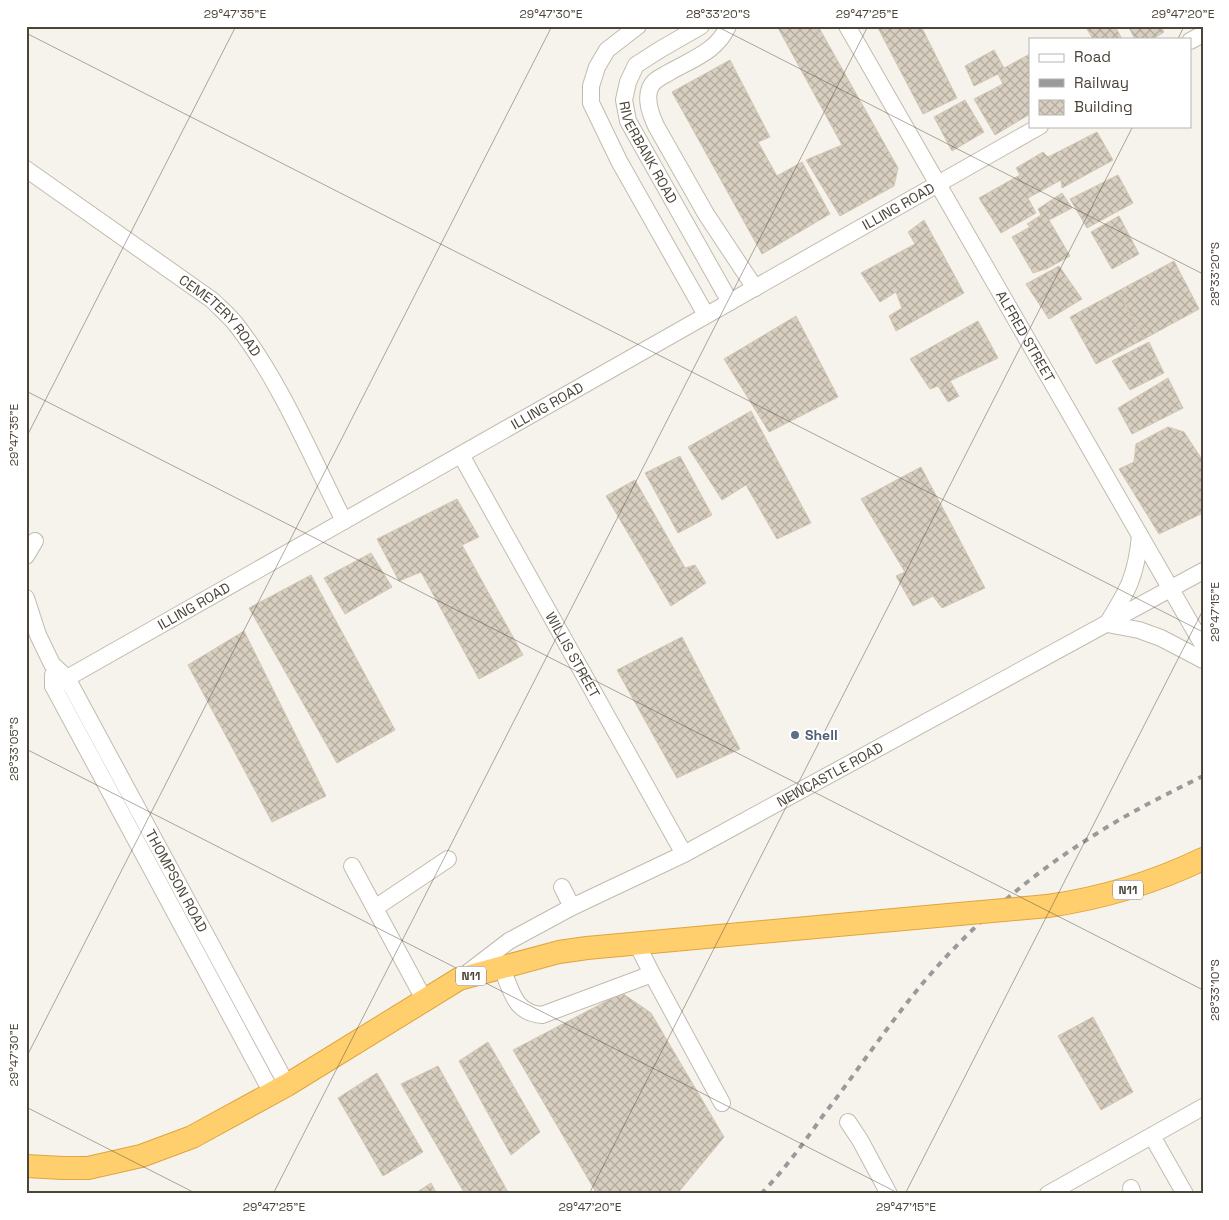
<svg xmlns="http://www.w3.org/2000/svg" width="1229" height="1220" font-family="'Space Grotesk',sans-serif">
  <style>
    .building { fill: url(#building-cross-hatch); stroke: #d3c7b4 }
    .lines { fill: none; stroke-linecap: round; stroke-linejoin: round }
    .minor-casing { stroke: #c2bbae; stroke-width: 18 }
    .highway-casing { stroke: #e0a43c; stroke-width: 24 }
    .minor { stroke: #fff; stroke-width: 16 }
    .highway { stroke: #ffcf6e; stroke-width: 22 }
    .rail { stroke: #9a9a9a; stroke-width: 4; stroke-dasharray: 6 6; stroke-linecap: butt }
    .highway-bridge-casing { stroke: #e0a43c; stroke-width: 24; stroke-linecap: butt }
    .highway-bridge { stroke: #ffcf6e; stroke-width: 22 }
    .ticks { fill: none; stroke: #4b4439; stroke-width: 1; stroke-opacity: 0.45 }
    .service-dot { fill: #5c6f8a; stroke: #fff; stroke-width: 2 }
    .labels { text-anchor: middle; stroke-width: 4; stroke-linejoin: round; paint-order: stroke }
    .shield { fill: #fff; stroke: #817c74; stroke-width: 1 }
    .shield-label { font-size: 12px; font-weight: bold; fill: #4b4439 }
    .street-label { font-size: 14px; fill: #4b4439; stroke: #fff }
    .service-label { font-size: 14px; font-weight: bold; fill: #4e5e75; stroke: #fff; text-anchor: start }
    .neatline { fill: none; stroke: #4b4439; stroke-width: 2 }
    .ticks-label { font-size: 12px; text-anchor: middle; fill: #4b4439 }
  </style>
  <defs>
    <pattern id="building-cross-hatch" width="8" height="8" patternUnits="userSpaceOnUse" patternTransform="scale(1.25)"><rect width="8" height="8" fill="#d8cfc1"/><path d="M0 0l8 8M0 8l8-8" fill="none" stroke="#b1aa9e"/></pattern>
  </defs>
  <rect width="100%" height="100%" fill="#f6f3ec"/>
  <path class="building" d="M777,26H818L898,168L894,186L840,216L806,160L842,145Z
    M877,26H921L957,98L923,114Z
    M1085,26H1115L1122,39H1093Z
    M1128,26H1161L1164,32L1153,39H1135Z
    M994,50L1004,68L1030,54V114L995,135L974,99L1003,84L998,74L974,86L965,66Z
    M730,60L770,137L758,142L777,176L802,162L830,214L762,254L672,92Z
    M965,100L984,132L952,151L934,117Z
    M1097,132L1113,160L1062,188L1061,180L1028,198L1036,213L1001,233L979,198L1020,175L1016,168L1043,152L1048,157Z
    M1118,175L1133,203L1087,228L1070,199Z
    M1062,193L1072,208L1049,220L1070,256L1048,268L1033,273L1012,237L1030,227L1027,224L1041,215L1038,209Z
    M1119,216L1139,254L1112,269L1091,232Z
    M924,220L964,293L896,331L889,316L902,308L896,292L880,302L861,273L915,244L908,232Z
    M1174,261L1199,309L1144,339L1118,291Z
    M1059,266L1082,299L1049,319L1026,284Z
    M1118,291L1144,339L1096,364L1070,317Z
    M796,316L838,397L769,432L724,359Z
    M978,321L998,358L950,381L959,396L948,402L938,386L930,389L910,359Z
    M1149,342L1164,373L1130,390L1112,361Z
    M1168,378L1183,408L1132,434L1118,408Z
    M751,411L811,523L777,539L746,485L722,500L688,447Z
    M1168,427L1184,432L1203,461V513L1159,534L1119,469L1134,462L1136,444Z
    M680,456L712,515L678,533L645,473Z
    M921,467L985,588L942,608L933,596L913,606L896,576L905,572L861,499Z
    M635,480L685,568L695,565L706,583L671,606L606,496Z
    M457,499L479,537L462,545L523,655L479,679L421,572L399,581L377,539Z
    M371,553L392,587L345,614L324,578Z
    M311,575L395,730L337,763L249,608Z
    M244,631L326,796L272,822L188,665Z
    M682,637L740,749L677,778L617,670Z
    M622,993L651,1013L724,1137L677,1194H597L513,1050Z
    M1093,1017L1133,1092L1101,1110L1058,1036Z
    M488,1042L540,1132L511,1155L459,1061Z
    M438,1066L509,1194H465L401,1084Z
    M377,1073L423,1152L383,1176L338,1098Z
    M431,1183L437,1194H414Z"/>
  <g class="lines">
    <g class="minor-casing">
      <g id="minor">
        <path d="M638,26L607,50L597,67L591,86V103L619,161L706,315"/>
        <path id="s1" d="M701,26L661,49L636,65L628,82L624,100L628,121L730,302"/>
        <path d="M728,26C717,52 690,60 668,73C661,77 653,80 650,88C645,100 651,115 656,126L706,214L755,288"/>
        <path id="s2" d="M847,26L1203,645"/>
        <path d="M1190,41L1203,34"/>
        <path id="s3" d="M26,169L212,300C221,309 231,317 238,327C281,383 312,458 344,521"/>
        <path id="s4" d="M461,455L684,854"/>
        <path d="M1140,536C1136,577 1128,590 1107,624L1139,630L1161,638L1203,660"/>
        <path d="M26,556L35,541"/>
        <path id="s5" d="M26,598L38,635L52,664L67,678L287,1085"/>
        <path d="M53,675V686L272,1093"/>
        <path id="s6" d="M53,686L1040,126"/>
        <path d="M352,866L425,1001"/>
        <path d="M562,887L572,907"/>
        <path d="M375,908L448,859"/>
        <path d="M502,969C512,991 514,1013 542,1015L652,974L637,944"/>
        <path id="s7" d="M466,974L509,941L572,907L684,854L1203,571"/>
        <path d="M652,974L722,1103"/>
        <path d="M848,1122L860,1140L889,1194"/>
        <path d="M1152,1136L1185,1194"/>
        <path d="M1131,1188L1133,1194"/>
        <path d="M1048,1194L1203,1107"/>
      </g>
    </g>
    <g class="highway-casing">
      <path id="highway" d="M1048,906C1103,898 1153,883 1203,859
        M26,1166L63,1168H88L141,1156L192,1137L287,1085L459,979L559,952L587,948L959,914"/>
    </g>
    <use href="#minor" class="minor"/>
    <use href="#highway" class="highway"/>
    <path class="rail" d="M761,1194C784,1170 803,1144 822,1117C852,1078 880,1037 910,999C961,934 1026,877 1096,834C1130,812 1167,794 1203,776"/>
    <g class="highway-bridge-casing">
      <path id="highway-bridge" d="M959,914L1048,906"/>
    </g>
    <use href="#highway-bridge" class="highway-bridge"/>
  </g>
  <path class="ticks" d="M716,26L1203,274M26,33L1203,632M1178,39L1184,26M26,391L1203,990M26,438L236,26M26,749L900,1194M26,1058L552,26M26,1107L197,1194M273,1194L868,26M589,1194L1133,126M905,1194L1203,610"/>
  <circle class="service-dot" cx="795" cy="735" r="5"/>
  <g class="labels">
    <g class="shield">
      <rect x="1113" y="880.5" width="30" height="19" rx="4"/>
      <rect x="456" y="966.5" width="30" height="19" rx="4"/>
    </g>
    <g class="shield-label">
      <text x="1128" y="894">N11</text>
      <text x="471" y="980">N11</text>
    </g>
    <g class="street-label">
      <text dy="5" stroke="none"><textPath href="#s1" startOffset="171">RIVERBANK ROAD</textPath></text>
      <text dy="5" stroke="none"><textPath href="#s6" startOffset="972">ILLING ROAD</textPath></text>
      <text dy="5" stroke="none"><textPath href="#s3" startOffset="244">CEMETERY ROAD</textPath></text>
      <text dy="5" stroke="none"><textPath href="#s2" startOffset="358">ALFRED STREET</textPath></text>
      <text dy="5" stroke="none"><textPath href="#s6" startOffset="568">ILLING ROAD</textPath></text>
      <text dy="5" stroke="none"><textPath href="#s6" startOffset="162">ILLING ROAD</textPath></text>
      <text dy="5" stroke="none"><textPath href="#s4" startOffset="229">WILLIS STREET</textPath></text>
      <text dy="5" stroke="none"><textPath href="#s7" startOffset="416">NEWCASTLE ROAD</textPath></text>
      <text dy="5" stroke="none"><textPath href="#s5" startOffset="322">THOMPSON ROAD</textPath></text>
    </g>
    <g class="service-label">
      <text x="805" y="740">Shell</text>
    </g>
  </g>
  <rect width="1229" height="1220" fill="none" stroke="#ffffff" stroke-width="55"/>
  <rect x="1029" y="38" width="162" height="90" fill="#ffffff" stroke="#b7b4b0"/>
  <rect x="1039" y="54" width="25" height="8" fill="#ffffff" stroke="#b7b4b0"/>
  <text x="1074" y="62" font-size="15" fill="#4b4439">Road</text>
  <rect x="1039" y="79" width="25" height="8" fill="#9a9a9a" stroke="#b7b4b0"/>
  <text x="1074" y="88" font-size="15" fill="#4b4439">Railway</text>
  <rect x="1039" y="100" width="25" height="15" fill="url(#building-cross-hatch)" stroke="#b7b4b0"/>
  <text x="1074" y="112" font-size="15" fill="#4b4439">Building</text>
  <rect x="28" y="28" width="1174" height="1164" class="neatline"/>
  <g class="ticks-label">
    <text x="235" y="18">29°47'35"E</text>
    <text x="551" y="18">29°47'30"E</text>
    <text x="718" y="18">28°33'20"S</text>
    <text x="867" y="18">29°47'25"E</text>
    <text x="1183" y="18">29°47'20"E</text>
    <text transform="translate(1215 274) rotate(-90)" y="4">28°33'20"S</text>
    <text transform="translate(14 435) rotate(-90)" y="4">29°47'35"E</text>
    <text transform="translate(1215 612) rotate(-90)" y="4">29°47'15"E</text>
    <text transform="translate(14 749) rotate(-90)" y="4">28°33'05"S</text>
    <text transform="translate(1215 990) rotate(-90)" y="4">28°33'10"S</text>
    <text transform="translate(14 1055) rotate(-90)" y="4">29°47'30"E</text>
    <text x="274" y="1211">29°47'25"E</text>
    <text x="590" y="1211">29°47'20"E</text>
    <text x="906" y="1211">29°47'15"E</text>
  </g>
</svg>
